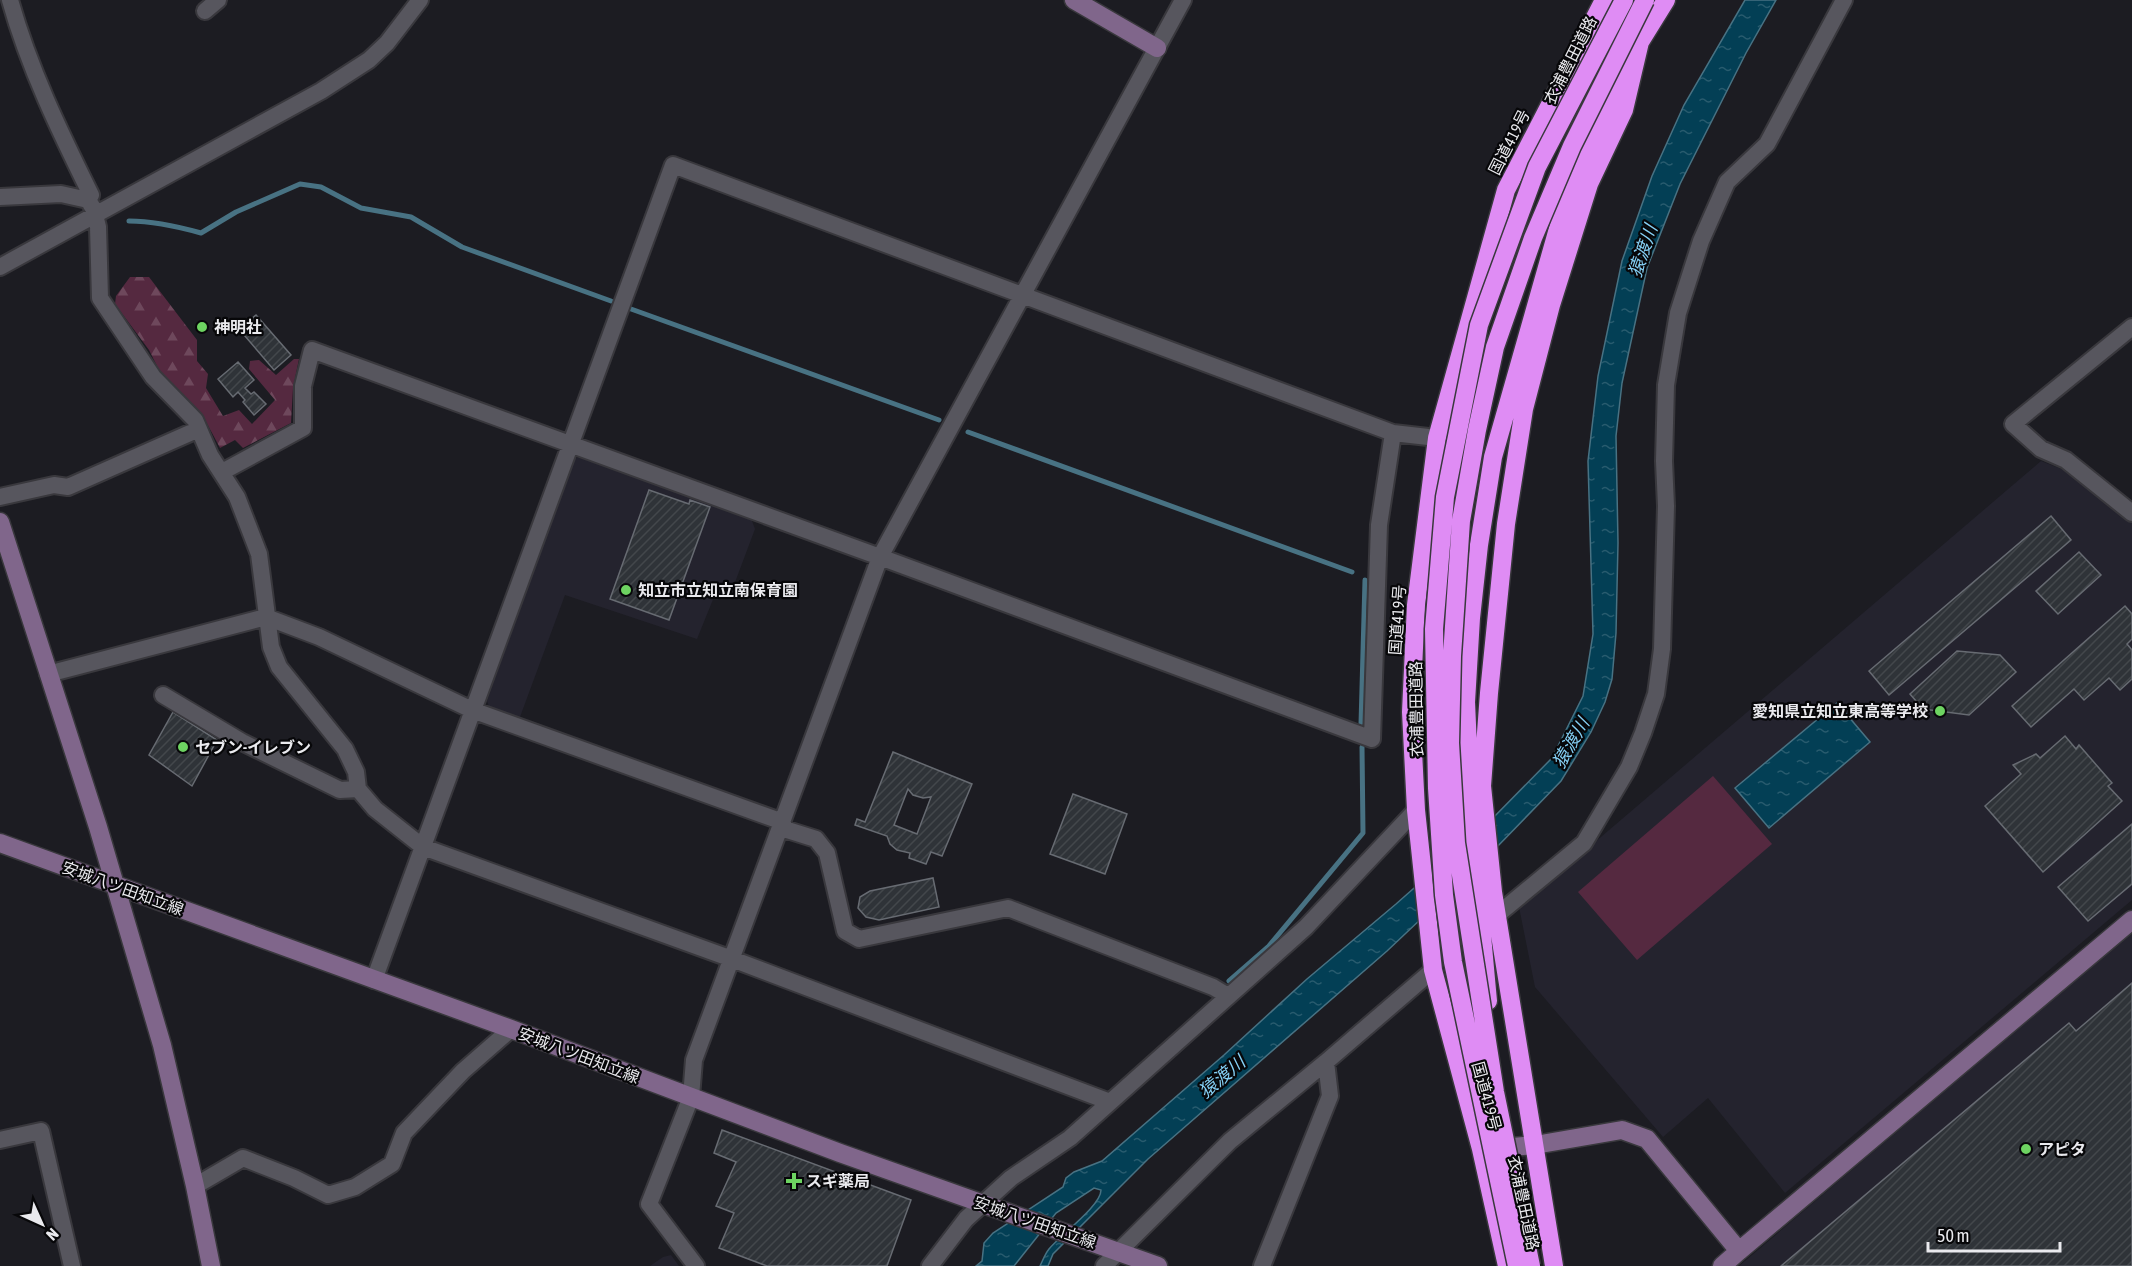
<svg xmlns="http://www.w3.org/2000/svg" width="2132" height="1266" font-family="'Asap Condensed','Noto Sans JP',sans-serif">
  <style>
    .built { fill: #24232e }
    .forest { fill: url(#forest-firs) }
    .pitch { fill: #552940 }
    .water { fill: url(#water-ripples); stroke: #487283; stroke-width: 1.5 }
    .lines { fill: none; stroke-linecap: round; stroke-linejoin: round }
    .stream { stroke: #487283; stroke-width: 5 }
    .building { fill: url(#building-hatch); stroke: #676b72; stroke-width: 1.5; fill-rule: evenodd }
    .street-casing { stroke: #39383d; stroke-width: 20 }
    .secondary-casing { stroke: #39383d; stroke-width: 21 }
    .highway-casing { stroke: #39383d; stroke-width: 21 }
    .street { stroke: #57565e; stroke-width: 16 }
    .secondary { stroke: #80668b; stroke-width: 18 }
    .highway { stroke: #df8cf4; stroke-width: 18 }
    .highway-bridge-casing { stroke: #39383d; stroke-width: 21; stroke-linecap: butt }
    .highway-bridge { stroke: #df8cf4; stroke-width: 18 }
    .poi-dot { fill: #6dd361; stroke: #070709; stroke-width: 2 }
    .labels { text-anchor: middle; stroke-width: 4.5; stroke-linejoin: round; paint-order: stroke }
    .street-label { font-size: 16px; fill: #eaeaee; stroke: #070709 }
    .poi-label { font-size: 16px; font-weight: bold; fill: #eaeaee; stroke: #070709; text-anchor: start }
    .water-label { font-size: 18px; font-style: italic; fill: #85d0f5; stroke: #070709 }
  </style>
  <defs>
    <pattern id="forest-firs" width="22" height="20" patternUnits="userSpaceOnUse" patternTransform="scale(1.5)"><rect width="22" height="20" fill="#552940"/><path d="M5 1l3.5 6h-7zM16 11l3.5 6h-7z" fill="#6e485c"/></pattern>
    <pattern id="water-ripples" width="26" height="14" patternUnits="userSpaceOnUse" patternTransform="scale(1.5)"><rect width="26" height="14" fill="#033f55"/><path d="M2 4q2-2 4 0t4 0M15 11q2-2 4 0t4 0" fill="none" stroke="#285b6e"/></pattern>
    <pattern id="building-hatch" width="6" height="6" patternUnits="userSpaceOnUse" patternTransform="scale(1.5)"><rect width="6" height="6" fill="#2f3338"/><path d="M-1 1l2-2M0 6l6-6M5 7l2-2" fill="none" stroke="#43474b"/></pattern>
  </defs>
  <rect width="100%" height="100%" fill="#1c1c22"/>
  <path class="built" d="M578,457L751,518L755,529L734,585L714,597L697,639L565,595L520,717L490,709L487,701L572,461Z
    M2041,461L2064,470L2132,523V900L1785,1193L1708,1098L1663,1137L1535,987L1519,907Z
    M2132,932V1266H1739Z
    M671,1255L679,1266H650L663,1257Z"/>
  <path class="forest" d="M130,277H149L197,340V361L208,374L206,388L223,416L239,410L252,424L275,400L249,369L250,361L259,360L276,375L294,359H299L293,388L291,423L243,448L235,440L220,448L202,414L160,372L149,350L115,304L116,296Z"/>
  <path class="pitch" d="M1713,776L1772,844L1637,960L1578,892Z"/>
  <path class="water" d="M1745,0H1776L1746,53L1680,184L1647,268L1622,383L1616,436L1618,543L1616,633L1612,679L1605,702L1591,732L1561,781L1495,849L1387,951L1148,1159L1053,1254L1048,1266H1040C1043,1260 1045,1254 1049,1249C1060,1235 1101,1206 1101,1190L1094,1188L1056,1213L1014,1266H976L982,1261L984,1243L993,1233L1063,1187L1066,1178L1074,1172L1102,1161L1224,1055L1307,979L1396,904L1491,820L1552,758L1583,696L1593,634L1588,461L1598,376L1622,261L1652,176L1684,105Z
    M1837,703L1870,742L1769,828L1735,788Z"/>
  <g class="lines">
    <path class="stream" d="M129,221C154,221 176,226 201,233L236,212L300,184L321,187L361,208L411,217L462,247L611,301
      M631,309L939,420
      M968,432L1352,572
      M1361,724L1365,580
      M1229,981L1268,947L1363,833L1362,747"/>
  </g>
  <path class="building" d="M256,315L291,355L274,370L239,329Z
    M238,362L254,380L245,388L251,394L254,392L266,404L254,415L243,402L245,400L238,392L233,397L218,379Z
    M649,490L689,504L690,500L710,507L669,620L610,599Z
    M2051,516L2071,540L1889,695L1869,671Z
    M2079,552L2101,575L2058,614L2036,591Z
    M2125,606L2132,614V639L2127,644L2132,650V679L2120,690L2109,678L2084,700L2074,689L2031,727L2012,706Z
    M1957,651L2000,655L2016,672L1969,715L1923,709L1910,694Z
    M173,712L217,740L192,786L149,755Z
    M2065,736L2076,749L2079,745L2112,783L2108,786L2122,801L2043,872L1985,806L2021,774L2013,765L2036,754L2040,758Z
    M893,752L972,784L942,856L931,852L926,864L909,858L910,853L897,850L890,844L887,836L855,825L857,819L865,822ZM908,789L913,795L923,798L931,797L917,834L894,825Z
    M1073,794L1127,814L1105,874L1050,854Z
    M2132,824V884L2088,921L2058,887Z
    M933,878L939,907L879,920L866,917L858,908L860,897L870,891Z
    M2132,983V1266H1781L2069,1023L2076,1031Z
    M722,1130L911,1200L887,1266H767L719,1248L734,1213L716,1206L736,1162L714,1153Z"/>
  <g class="lines">
    <g class="street-casing">
      <path id="street" d="M10,0C29,68 60,132 91,195L88,200
        M205,11L218,0
        M0,197L61,194L88,200L93,208
        M95,215L98,227L100,298L153,377L195,420L210,455L237,497L259,554L271,647L279,667L345,749L356,772L358,789L375,809L423,847L732,959L1110,1102
        M0,267L321,91L369,60L387,43L420,0
        M2132,327L2013,424L2041,449L2066,460L2132,513
        M222,472L303,428V386L312,350L880,557L1372,739L1379,525L1393,433
        M0,497L54,485L68,487L199,429
        M48,674L266,617L319,637L472,710L783,822
        M163,695L242,742L340,790L358,789
        M781,828L816,839L827,853L845,931L859,939L1008,908L1213,987L1228,996
        M1497,915L1584,843L1629,767L1643,733L1656,694L1662,649L1666,506L1664,461L1666,385L1678,313L1701,241L1727,182L1767,144L1844,0
        M374,980L673,165L1393,433L1437,438
        M0,1140L41,1131L72,1266
        M195,1186L243,1158L294,1178L328,1195L355,1187L392,1164L404,1133L463,1071L511,1029
        M696,1266L649,1204L691,1097L694,1060L880,557L1183,0
        M930,1266L966,1219L1011,1178L1070,1138L1306,927L1416,810
        M1104,1266L1230,1141L1326,1062
        M1262,1266L1330,1096L1326,1062L1433,970"/>
    </g>
    <g class="secondary-casing">
      <path id="secondary" d="M1074,0L1157,48
        M0,522L98,827L162,1045L195,1186L211,1266
        M0,843L511,1029L840,1153L1158,1266
        M1491,1149L1535,1145L1622,1130L1647,1139L1739,1251L2132,920
        M1722,1266L1739,1251"/>
    </g>
    <g class="highway-casing">
      <path id="highway" d="M1488,1001L1471,815L1466,702L1471,618L1479,545L1493,457L1561,218L1607,105L1628,65
        M1507,1266L1481,1149L1433,970L1416,810L1411,712L1416,605L1437,438L1506,190L1604,0
        M1554,1266L1493,892L1482,786L1489,693L1506,524L1524,409L1551,305L1589,184L1624,110L1640,42L1666,0"/>
    </g>
    <use href="#street" class="street"/>
    <use href="#secondary" class="secondary"/>
    <use href="#highway" class="highway"/>
    <g class="highway-bridge-casing">
      <path id="highway-bridge" d="M1517,1266L1453,962L1444,895L1437,788L1434,629L1445,497L1479,325L1537,167L1624,0
        M1531,1266L1495,1092L1456,843L1450,743L1452,656L1461,521L1477,430L1495,347L1533,238L1572,146L1645,0"/>
    </g>
    <use href="#highway-bridge" class="highway-bridge"/>
  </g>
  <g class="poi-dot">
    <circle cx="202" cy="327" r="6"/>
    <circle cx="626" cy="590" r="6"/>
    <circle cx="1940" cy="711" r="6"/>
    <circle cx="183" cy="747" r="6"/>
    <circle cx="2026" cy="1149" r="6"/>
    <path d="M791 1172h6v6h6v6h-6v6h-6v-6h-6v-6h6z"/>
  </g>
  <g class="labels">
    <g class="street-label">
      <text transform="translate(1570 60) rotate(-63)" y="6">衣浦豊田道路</text>
      <text transform="translate(1509 142) rotate(-63)" y="6">国道419号</text>
      <text transform="translate(1397 620) rotate(-86)" y="6">国道419号</text>
      <text transform="translate(1416 709) rotate(-91)" y="6">衣浦豊田道路</text>
      <text transform="translate(123 888) rotate(20)" y="6">安城八ツ田知立線</text>
      <text transform="translate(579 1055) rotate(21)" y="6">安城八ツ田知立線</text>
      <text transform="translate(1487 1096) rotate(75)" y="6">国道419号</text>
      <text transform="translate(1524 1203) rotate(78)" y="6">衣浦豊田道路</text>
      <text transform="translate(1035 1222) rotate(19)" y="6">安城八ツ田知立線</text>
    </g>
    <g class="poi-label">
      <text x="214" y="333">神明社</text>
      <text x="638" y="596">知立市立知立南保育園</text>
      <text x="1928" y="717" text-anchor="end">愛知県立知立東高等学校</text>
      <text x="195" y="753">セブン-イレブン</text>
      <text x="2038" y="1155">アピタ</text>
      <text x="806" y="1187">スギ薬局</text>
    </g>
    <g class="water-label">
      <text transform="translate(1643 251) rotate(-71)" y="6">猿渡川</text>
      <text transform="translate(1571 743) rotate(-60)" y="6">猿渡川</text>
      <text transform="translate(1222 1077) rotate(-40)" y="6">猿渡川</text>
    </g>
  </g>
  <g transform="translate(42 1224) rotate(135)" stroke="#070709" stroke-width="4.5" paint-order="stroke">
  <path d="M0-4.5L10 22L0 15L-10 22Z" fill="#eaeaee"/>
  <text y="-9" font-size="16" font-weight="bold" text-anchor="middle" fill="#eaeaee">N</text>
  </g>
  <path d="M1928 1242v9h132v-9" fill="none" stroke="#eaeaee" stroke-width="3"/>
  <text x="1937" y="1242" font-size="18" fill="#eaeaee" stroke="#070709" stroke-width="4.5" paint-order="stroke">50 m</text>
</svg>
